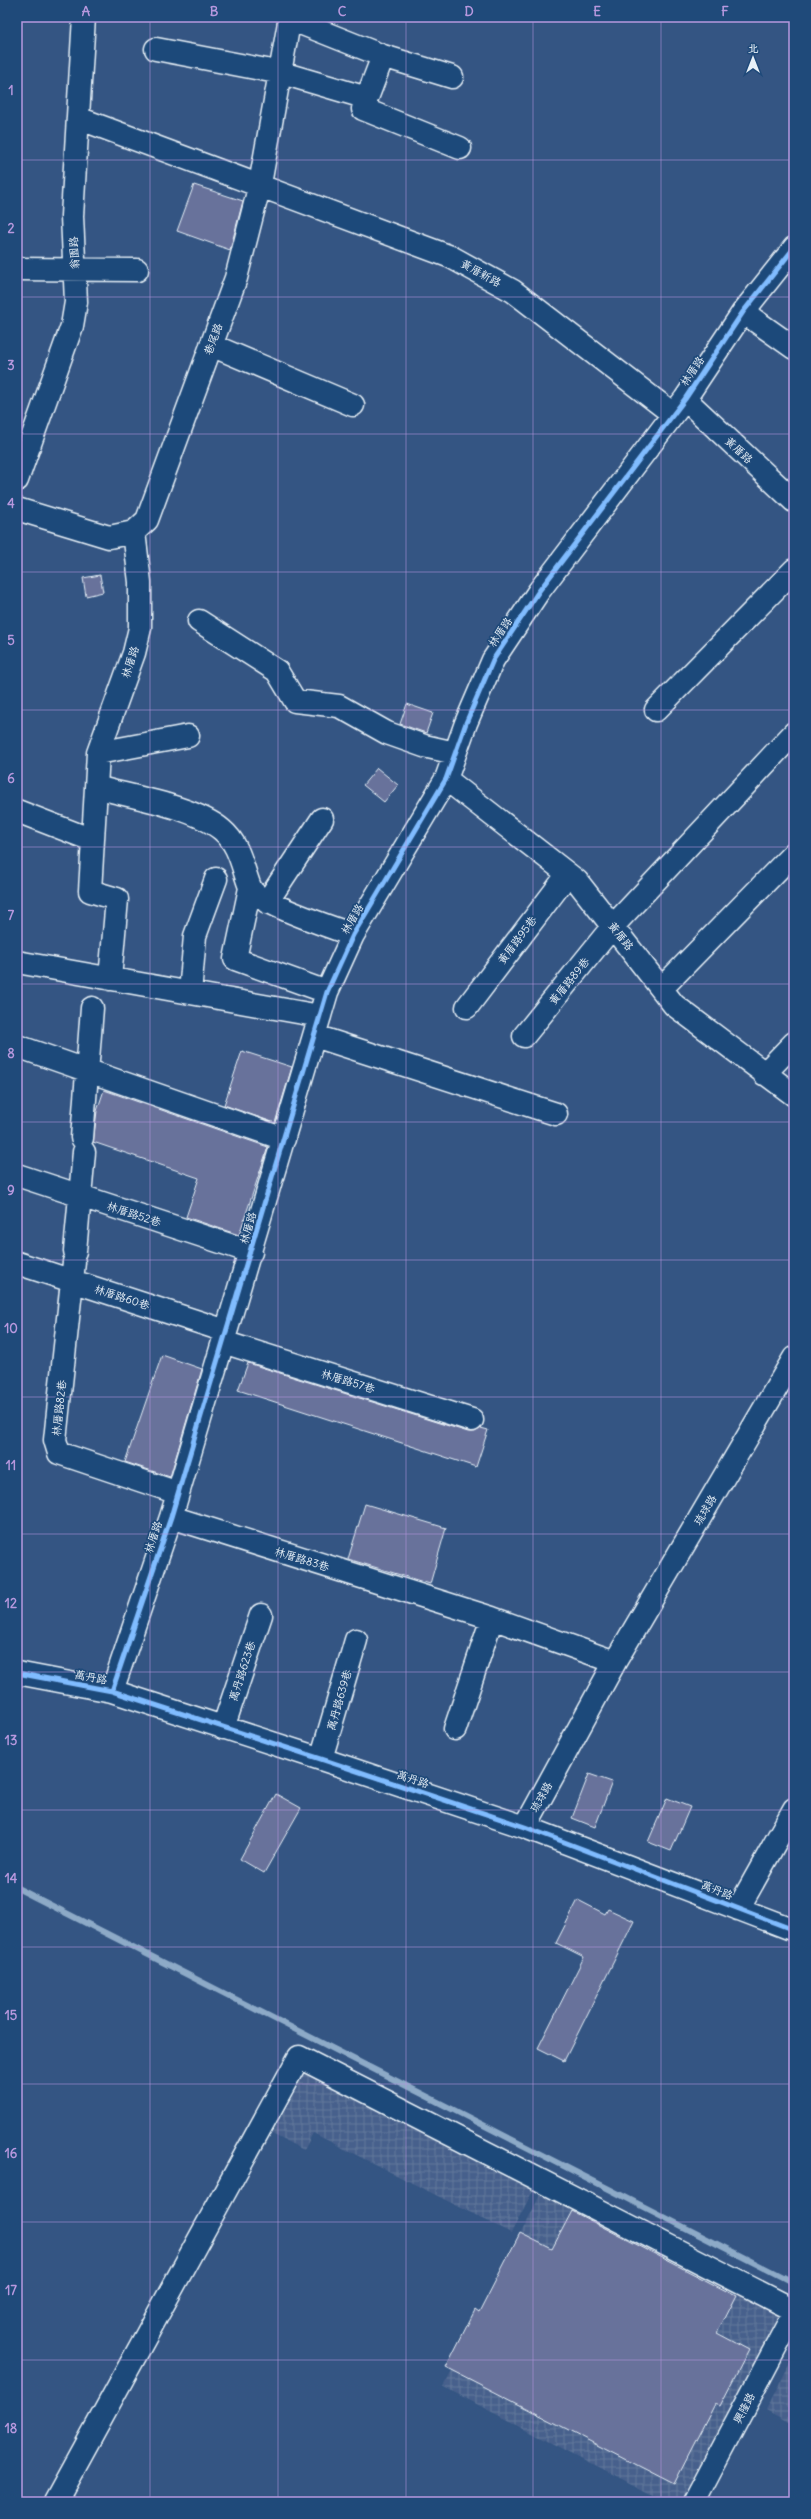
<svg xmlns="http://www.w3.org/2000/svg" width="811" height="2519" font-family="Delius,'LXGW WenKai TC',sans-serif">
  <style>
    .industrial { fill: url(#industrial-grid) }
    .lines { fill: none; stroke-linecap: round; stroke-linejoin: round }
    .stream { stroke: #8daac7; stroke-width: 6 }
    .building { fill: #68729b; stroke: #e8f1f8 }
    .minor-casing { stroke: #e8f1f8; stroke-width: 25 }
    .minor { stroke: #1f4a7a; stroke-width: 22 }
    .cycleway-casing { stroke: #1f4a7a; stroke-width: 8 }
    .cycleway { stroke: #80bcff; stroke-width: 5 }
    .grid { fill: none; stroke: #b798de; stroke-width: 1; stroke-opacity: 0.55 }
    .labels { text-anchor: middle; stroke-width: 3.5; stroke-linejoin: round; paint-order: stroke }
    .street-label { font-size: 11px; fill: #e8f1f8; stroke: #1f4a7a }
    .neatline { fill: none; stroke: #b798de; stroke-width: 1.5 }
    .grid-label { font-size: 13px; text-anchor: middle; font-weight: bold; fill: #b798de }
  </style>
  <defs>
    <pattern id="industrial-grid" width="8" height="8" patternUnits="userSpaceOnUse"><rect width="8" height="8" fill="#47618c"/><path d="M0 4h8M4 0v8" fill="none" stroke="#62789d"/></pattern>
  </defs>
  <rect width="100%" height="100%" fill="#345583"/>
  <filter id="ink" filterUnits="userSpaceOnUse"><feTurbulence type="fractalNoise" baseFrequency=".025" numOctaves="2"/><feDisplacementMap in="SourceGraphic" scale="8" xChannelSelector="R" yChannelSelector="G"/><feConvolveMatrix kernelMatrix="1 2 1 2 8 2 1 2 1" color-interpolation-filters="sRGB"/></filter>
  <g filter="url(#ink)">
    <path class="industrial" d="M311,2061L539,2179L511,2233L313,2133L304,2150L272,2134Z
      M544,2187L782,2311L681,2502H664L444,2387Z
      M794,2355V2426L766,2411Z"/>
    <g class="lines">
      <path class="stream" d="M17,1888L794,2283"/>
    </g>
    <path class="building" d="M194,185L243,201L230,250L177,231Z
      M100,575L103,592L86,596L83,578Z
      M407,704L433,713L426,733L400,724Z
      M377,768L398,785L384,802L363,785Z
      M242,1051L292,1067L275,1123L224,1105Z
      M104,1090L268,1147L239,1235L186,1217L199,1178L93,1142L97,1111Z
      M162,1355L202,1369L170,1477L125,1462Z
      M248,1363L468,1432H475L481,1428L488,1430L476,1467L238,1390Z
      M365,1504L446,1528L430,1584L348,1559Z
      M589,1774L612,1782L595,1827L572,1818Z
      M276,1794L301,1808L264,1873L240,1859Z
      M667,1798L690,1807L671,1851L648,1842Z
      M578,1900L605,1914L608,1909L634,1921L564,2061L538,2048L584,1957L556,1943Z
      M572,2211L736,2296L717,2333L749,2350L720,2406L715,2404L674,2484L446,2367L475,2310L479,2313L520,2233L552,2249Z"/>
    <g class="lines">
      <g class="minor-casing">
        <path id="minor" d="M290,19L383,56L452,77
          M156,49L282,73L367,98L363,109L460,148
          M367,98L383,56
          M78,118L451,257L513,291L673,414
          M17,269L137,270
          M743,312L794,348
          M211,345L353,405
          M685,399L794,501
          M17,480L72,326L76,302L72,216L84,17
          M17,509L109,537L134,532L147,520L236,278L260,184L290,17
          M199,621L277,671L295,701L339,706L387,733L424,746L455,753
          M656,710L794,570
          M98,753L188,736
          M446,779L577,881L674,1005L794,1095
          M96,787C132,797 195,807 222,830C240,845 242,867 250,887C256,903 334,928 353,935
          M17,811L92,840
          M250,888L235,959L327,992
          M267,902L322,819
          M17,962L320,1016
          M110,979L117,899L90,891L98,753L134,653L140,628V582L134,532
          M662,988L794,853
          M190,993L195,936L216,879
          M467,1007L568,874
          M315,1036L556,1114
          M524,1036L613,926L794,733
          M17,1046L284,1139
          M764,1074L794,1043
          M82,1138L92,1008
          M17,1175L251,1252
          M75,1251L84,1152
          M74,1262L55,1440L59,1453L178,1493
          M17,1263L226,1331
          M223,1342L472,1420
          M171,1517L492,1618L615,1662
          M17,1673L112,1691L321,1759L525,1827L794,1930
          M112,1691L171,1517L327,992L353,935L446,779L466,723L493,660L539,591L685,399L743,312L794,248
          M223,1728L261,1615
          M455,1729L492,1618
          M321,1759L356,1640
          M525,1827L615,1662L794,1358
          M738,1909L794,1809
          M55,2502L299,2057L794,2310
          M694,2502L794,2313"/>
      </g>
      <use href="#minor" class="minor"/>
      <g class="cycleway-casing">
        <path id="cycleway" d="M17,1673L112,1691L321,1759L525,1827L794,1930
          M112,1691L171,1517L327,992L353,935L446,779L466,723L493,660L539,591L685,399L743,312L794,248"/>
      </g>
      <use href="#cycleway" class="cycleway"/>
    </g>
  </g>
  <path class="grid" d="M150,17V2502M278,17V2502M406,17V2502M533,17V2502M661,17V2502M17,160H794M17,297H794M17,434H794M17,572H794M17,710H794M17,847H794M17,984H794M17,1122H794M17,1260H794M17,1397H794M17,1534H794M17,1672H794M17,1810H794M17,1947H794M17,2084H794M17,2222H794M17,2360H794"/>
  <g class="labels">
    <g class="street-label">
      <text transform="translate(74 253) rotate(-93)" y="4">翁園路</text>
      <text transform="translate(481 273) rotate(29)" y="4">黃厝新路</text>
      <text transform="translate(213 339) rotate(-70)" y="4">巷尾路</text>
      <text transform="translate(692 371) rotate(-56)" y="4">林厝路</text>
      <text transform="translate(739 450) rotate(43)" y="4">黃厝路</text>
      <text transform="translate(500 632) rotate(-56)" y="4">林厝路</text>
      <text transform="translate(130 662) rotate(-72)" y="4">林厝路</text>
      <text transform="translate(352 919) rotate(-60)" y="4">林厝路</text>
      <text transform="translate(621 936) rotate(52)" y="4">黃厝路</text>
      <text transform="translate(517 940) rotate(-53)" y="4">黃厝路95巷</text>
      <text transform="translate(569 981) rotate(-51)" y="4">黃厝路89巷</text>
      <text transform="translate(134 1214) rotate(18)" y="4">林厝路52巷</text>
      <text transform="translate(248 1228) rotate(-74)" y="4">林厝路</text>
      <text transform="translate(122 1297) rotate(18)" y="4">林厝路60巷</text>
      <text transform="translate(348 1381) rotate(17)" y="4">林厝路57巷</text>
      <text transform="translate(59 1408) rotate(-84)" y="4">林厝路82巷</text>
      <text transform="translate(705 1510) rotate(-59)" y="4">琉球路</text>
      <text transform="translate(153 1537) rotate(-71)" y="4">林厝路</text>
      <text transform="translate(302 1559) rotate(17)" y="4">林厝路83巷</text>
      <text transform="translate(242 1671) rotate(-72)" y="4">萬丹路623巷</text>
      <text transform="translate(91 1677) rotate(10)" y="4">萬丹路</text>
      <text transform="translate(339 1700) rotate(-74)" y="4">萬丹路639巷</text>
      <text transform="translate(413 1779) rotate(18)" y="4">萬丹路</text>
      <text transform="translate(541 1797) rotate(-61)" y="4">琉球路</text>
      <text transform="translate(717 1890) rotate(21)" y="4">萬丹路</text>
      <text transform="translate(744 2408) rotate(-62)" y="4">興隆路</text>
    </g>
  </g>
  <rect width="811" height="2519" fill="none" stroke="#1f4a7a" stroke-width="44"/>
  <g transform="translate(753 58)" stroke="#1f4a7a" stroke-width="3" paint-order="stroke">
  <path d="M0-3L7 15L0 10L-7 15Z" fill="#e8f1f8"/>
  <text y="-6" font-size="11" font-weight="bold" text-anchor="middle" fill="#e8f1f8">北</text>
  </g>
  <rect x="22" y="22" width="767" height="2475" class="neatline"/>
  <g class="grid-label">
    <text x="86" y="16">A</text>
    <text x="214" y="16">B</text>
    <text x="342" y="16">C</text>
    <text x="469" y="16">D</text>
    <text x="597" y="16">E</text>
    <text x="725" y="16">F</text>
    <text x="11" y="95">1</text>
    <text x="11" y="233">2</text>
    <text x="11" y="370">3</text>
    <text x="11" y="508">4</text>
    <text x="11" y="645">5</text>
    <text x="11" y="783">6</text>
    <text x="11" y="920">7</text>
    <text x="11" y="1058">8</text>
    <text x="11" y="1195">9</text>
    <text x="11" y="1333">10</text>
    <text x="11" y="1470">11</text>
    <text x="11" y="1608">12</text>
    <text x="11" y="1745">13</text>
    <text x="11" y="1883">14</text>
    <text x="11" y="2020">15</text>
    <text x="11" y="2158">16</text>
    <text x="11" y="2295">17</text>
    <text x="11" y="2433">18</text>
  </g>
</svg>
